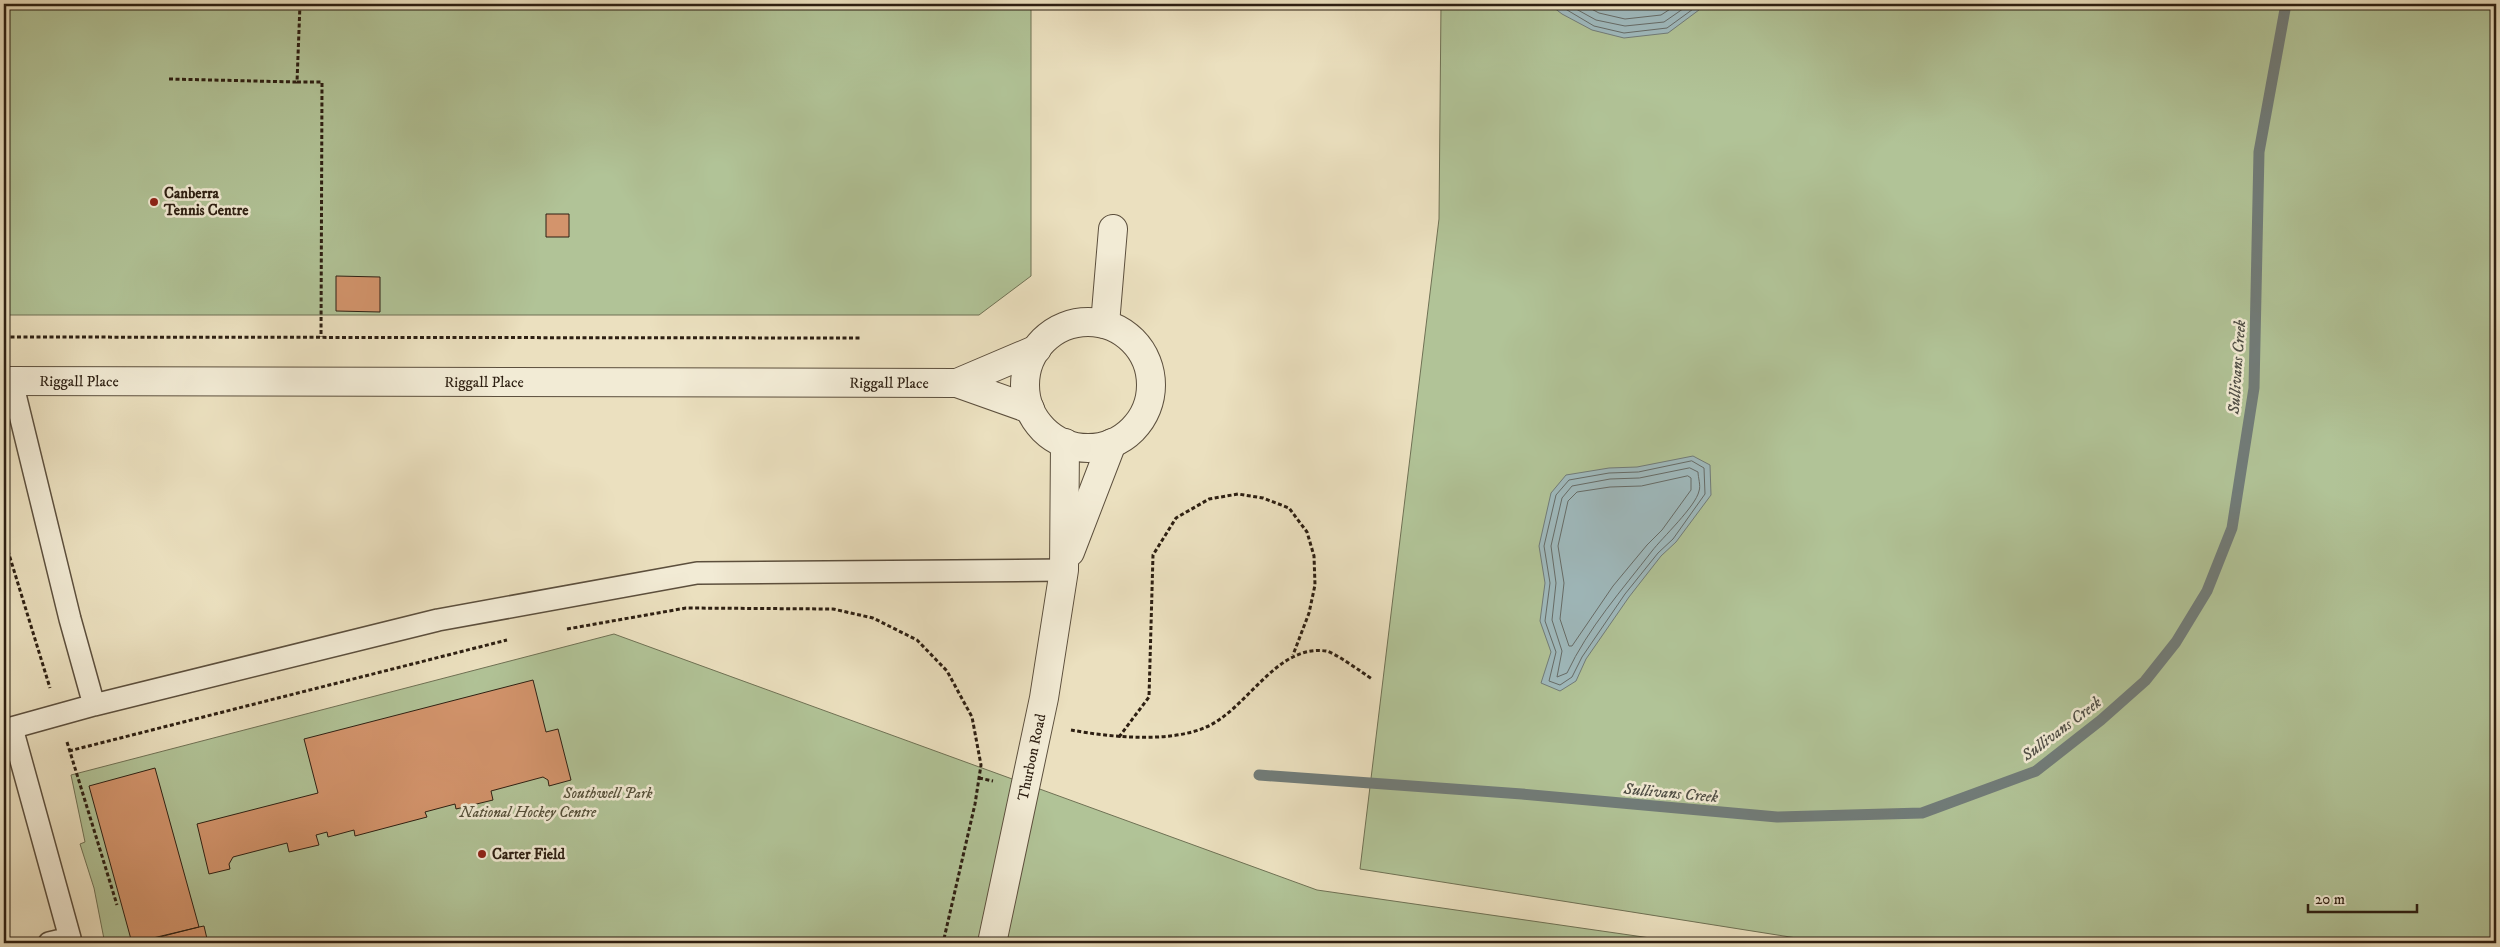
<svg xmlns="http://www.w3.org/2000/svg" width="2500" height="947" font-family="'IM FELL DW Pica',serif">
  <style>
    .green { fill: #b1c397; stroke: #6f7154 }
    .water { fill: #9fbabe; stroke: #717c79 }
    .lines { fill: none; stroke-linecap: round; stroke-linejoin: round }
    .shore { stroke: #666c68; stroke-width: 1 }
    .stream { stroke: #717c79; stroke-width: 11 }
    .building { fill: #d3946c; stroke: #2d1f12 }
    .lane-casing { stroke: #5c4f3d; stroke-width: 24 }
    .street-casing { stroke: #5c4f3d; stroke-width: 30 }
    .path { stroke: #2d1f12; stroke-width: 3; stroke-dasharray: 4 2.5; stroke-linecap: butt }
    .lane { stroke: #f2ebd5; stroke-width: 21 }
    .street { stroke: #f2ebd5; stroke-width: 28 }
    .poi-dot { fill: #8f2418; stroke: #f2ebd5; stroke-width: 2 }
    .labels { text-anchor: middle; stroke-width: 5; stroke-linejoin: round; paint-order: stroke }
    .poi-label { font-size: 15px; font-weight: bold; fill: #2d1f12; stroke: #f2ebd5; text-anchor: start }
    .street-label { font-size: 15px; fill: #2d1f12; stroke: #f2ebd5 }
    .park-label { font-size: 15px; font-style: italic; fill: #55503a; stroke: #f2ebd5 }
    .water-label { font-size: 16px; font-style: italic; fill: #4f4e46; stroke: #f2ebd5 }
  </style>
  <rect width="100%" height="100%" fill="#ebe0bf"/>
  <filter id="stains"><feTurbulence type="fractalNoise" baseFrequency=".004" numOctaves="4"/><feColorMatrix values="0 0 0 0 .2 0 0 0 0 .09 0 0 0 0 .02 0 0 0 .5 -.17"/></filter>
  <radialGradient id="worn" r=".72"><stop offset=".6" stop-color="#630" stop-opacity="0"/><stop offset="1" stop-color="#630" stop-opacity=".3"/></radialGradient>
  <path class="green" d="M4,4H1031V276L979,315H4Z
    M1441,4H2496V943H1828L1360,869L1439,219Z
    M614,634L1317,890L1685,943H92L104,939L94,888L80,844L85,842L71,775Z"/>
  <path class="water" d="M1549,4H1707L1668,33L1624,38L1592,30L1562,14Z
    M1693,456L1710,465L1711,495L1676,542L1661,556L1629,597L1586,659L1576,681L1560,691L1541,683L1551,652L1540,621L1545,583L1539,546L1551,493L1566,475L1609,468L1637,467Z"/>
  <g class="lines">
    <path class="shore" d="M1557,4L1594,26L1624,33L1667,28L1700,4
      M1567,4L1596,20L1625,26L1664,22L1690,4
      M1582,4L1599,13L1625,19L1661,15L1678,4
      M1692,461L1704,468L1705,494L1673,539L1658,553L1625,594L1582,657L1572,677L1560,685L1549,681L1556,652L1545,621L1550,583L1544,546L1556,495L1569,480L1609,473L1638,472Z
      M1690,468L1698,472C1698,477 1701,486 1699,491C1696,506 1662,538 1652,551C1622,590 1588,628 1567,673L1557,677L1562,651L1552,620L1556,583L1551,546L1562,498L1572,486L1610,479L1639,478Z
      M1688,476L1691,478V490L1662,530L1647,545L1613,586L1572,646H1569L1560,619L1564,583L1558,546L1568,501L1577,492L1610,487L1641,486Z"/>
    <path class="stream" d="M1259,775L1522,794L1777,817L1922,813L2036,771L2101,720L2145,681L2176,642L2207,591L2232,528L2254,388L2259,152L2286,4"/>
  </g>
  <path class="building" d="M546,214H569V237H546Z
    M336,276L380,277V312L336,311Z
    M533,680L546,732L558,729L571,780L549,786L548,780L543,777L491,791L493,800L456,809L455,804L425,812L427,817L355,836L354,830L328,837L327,832L316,835L319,845L289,852L287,843L233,857L229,864L230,869L209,874L197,824L318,793L304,739Z
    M155,768L199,927L132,943L89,786Z
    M204,926L208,943H136L199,927Z"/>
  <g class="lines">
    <g class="lane-casing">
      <path id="lane" d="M12,382L70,619L94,705
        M12,728L70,938L49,943
        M4,730L94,705L438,620L697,573L1064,570"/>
    </g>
    <g class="street-casing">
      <g id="street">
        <circle cx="1088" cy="385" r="63"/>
        <path d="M1105,324L1113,229"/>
        <path id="s1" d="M4,381L957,383L1030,409"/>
        <path d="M957,383L1037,349"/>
        <path d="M1070,552L1112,443"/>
        <path id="s2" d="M992,943L1044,698L1064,570L1065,443"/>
      </g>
    </g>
    <path class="path" d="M300,4L297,82H322L321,337
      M169,79L297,82
      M4,337L862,338
      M4,538L50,688
      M567,629L686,608L833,609L873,618L917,640L947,671L972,717L981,765L975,804L943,943
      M1071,730C1109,737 1167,743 1204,728C1247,711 1275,644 1326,651C1334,652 1363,673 1372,679
      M1119,737L1149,697L1153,555L1176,518L1209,499L1238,494L1263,498L1289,508L1307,532L1314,556L1315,585L1309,613L1293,655
      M67,742L117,905
      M69,751L507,640
      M979,778L993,781"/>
    <use href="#lane" class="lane"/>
    <use href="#street" class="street"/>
  </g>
  <g class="poi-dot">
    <circle cx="154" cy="202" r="5"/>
    <circle cx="482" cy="854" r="5"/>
  </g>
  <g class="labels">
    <g class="poi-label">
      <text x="164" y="198">Canberra<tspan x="164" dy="17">Tennis Centre</tspan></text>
      <text x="492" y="859">Carter Field</text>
    </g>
    <g class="street-label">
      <text dy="5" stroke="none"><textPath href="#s1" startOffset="75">Riggall Place</textPath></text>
      <text dy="5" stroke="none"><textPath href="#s1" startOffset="480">Riggall Place</textPath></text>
      <text dy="5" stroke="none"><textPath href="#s1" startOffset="885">Riggall Place</textPath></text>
      <text dy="5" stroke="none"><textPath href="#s2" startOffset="190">Thurbon Road</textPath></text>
    </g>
    <g class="park-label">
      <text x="608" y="798">Southwell Park</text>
      <text x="528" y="817">National Hockey Centre</text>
    </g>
    <g class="water-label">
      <text transform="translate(2236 367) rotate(-86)" y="6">Sullivans Creek</text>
      <text transform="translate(2061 728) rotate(-37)" y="6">Sullivans Creek</text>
      <text transform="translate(1671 792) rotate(5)" y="6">Sullivans Creek</text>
    </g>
  </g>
  <rect width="2500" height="947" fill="none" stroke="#ebe0bf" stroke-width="20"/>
  <rect x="5" y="5" width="2490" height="937" fill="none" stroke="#2d1f12" stroke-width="2.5"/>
  <rect x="10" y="10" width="2480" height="927" fill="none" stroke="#2d1f12"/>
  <path d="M2308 904v8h109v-8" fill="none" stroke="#2d1f12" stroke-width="2.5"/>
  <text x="2315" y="904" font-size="15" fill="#2d1f12" stroke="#f2ebd5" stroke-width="4" paint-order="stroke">20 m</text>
  <rect width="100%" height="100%" filter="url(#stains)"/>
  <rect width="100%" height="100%" fill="url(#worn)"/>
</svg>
